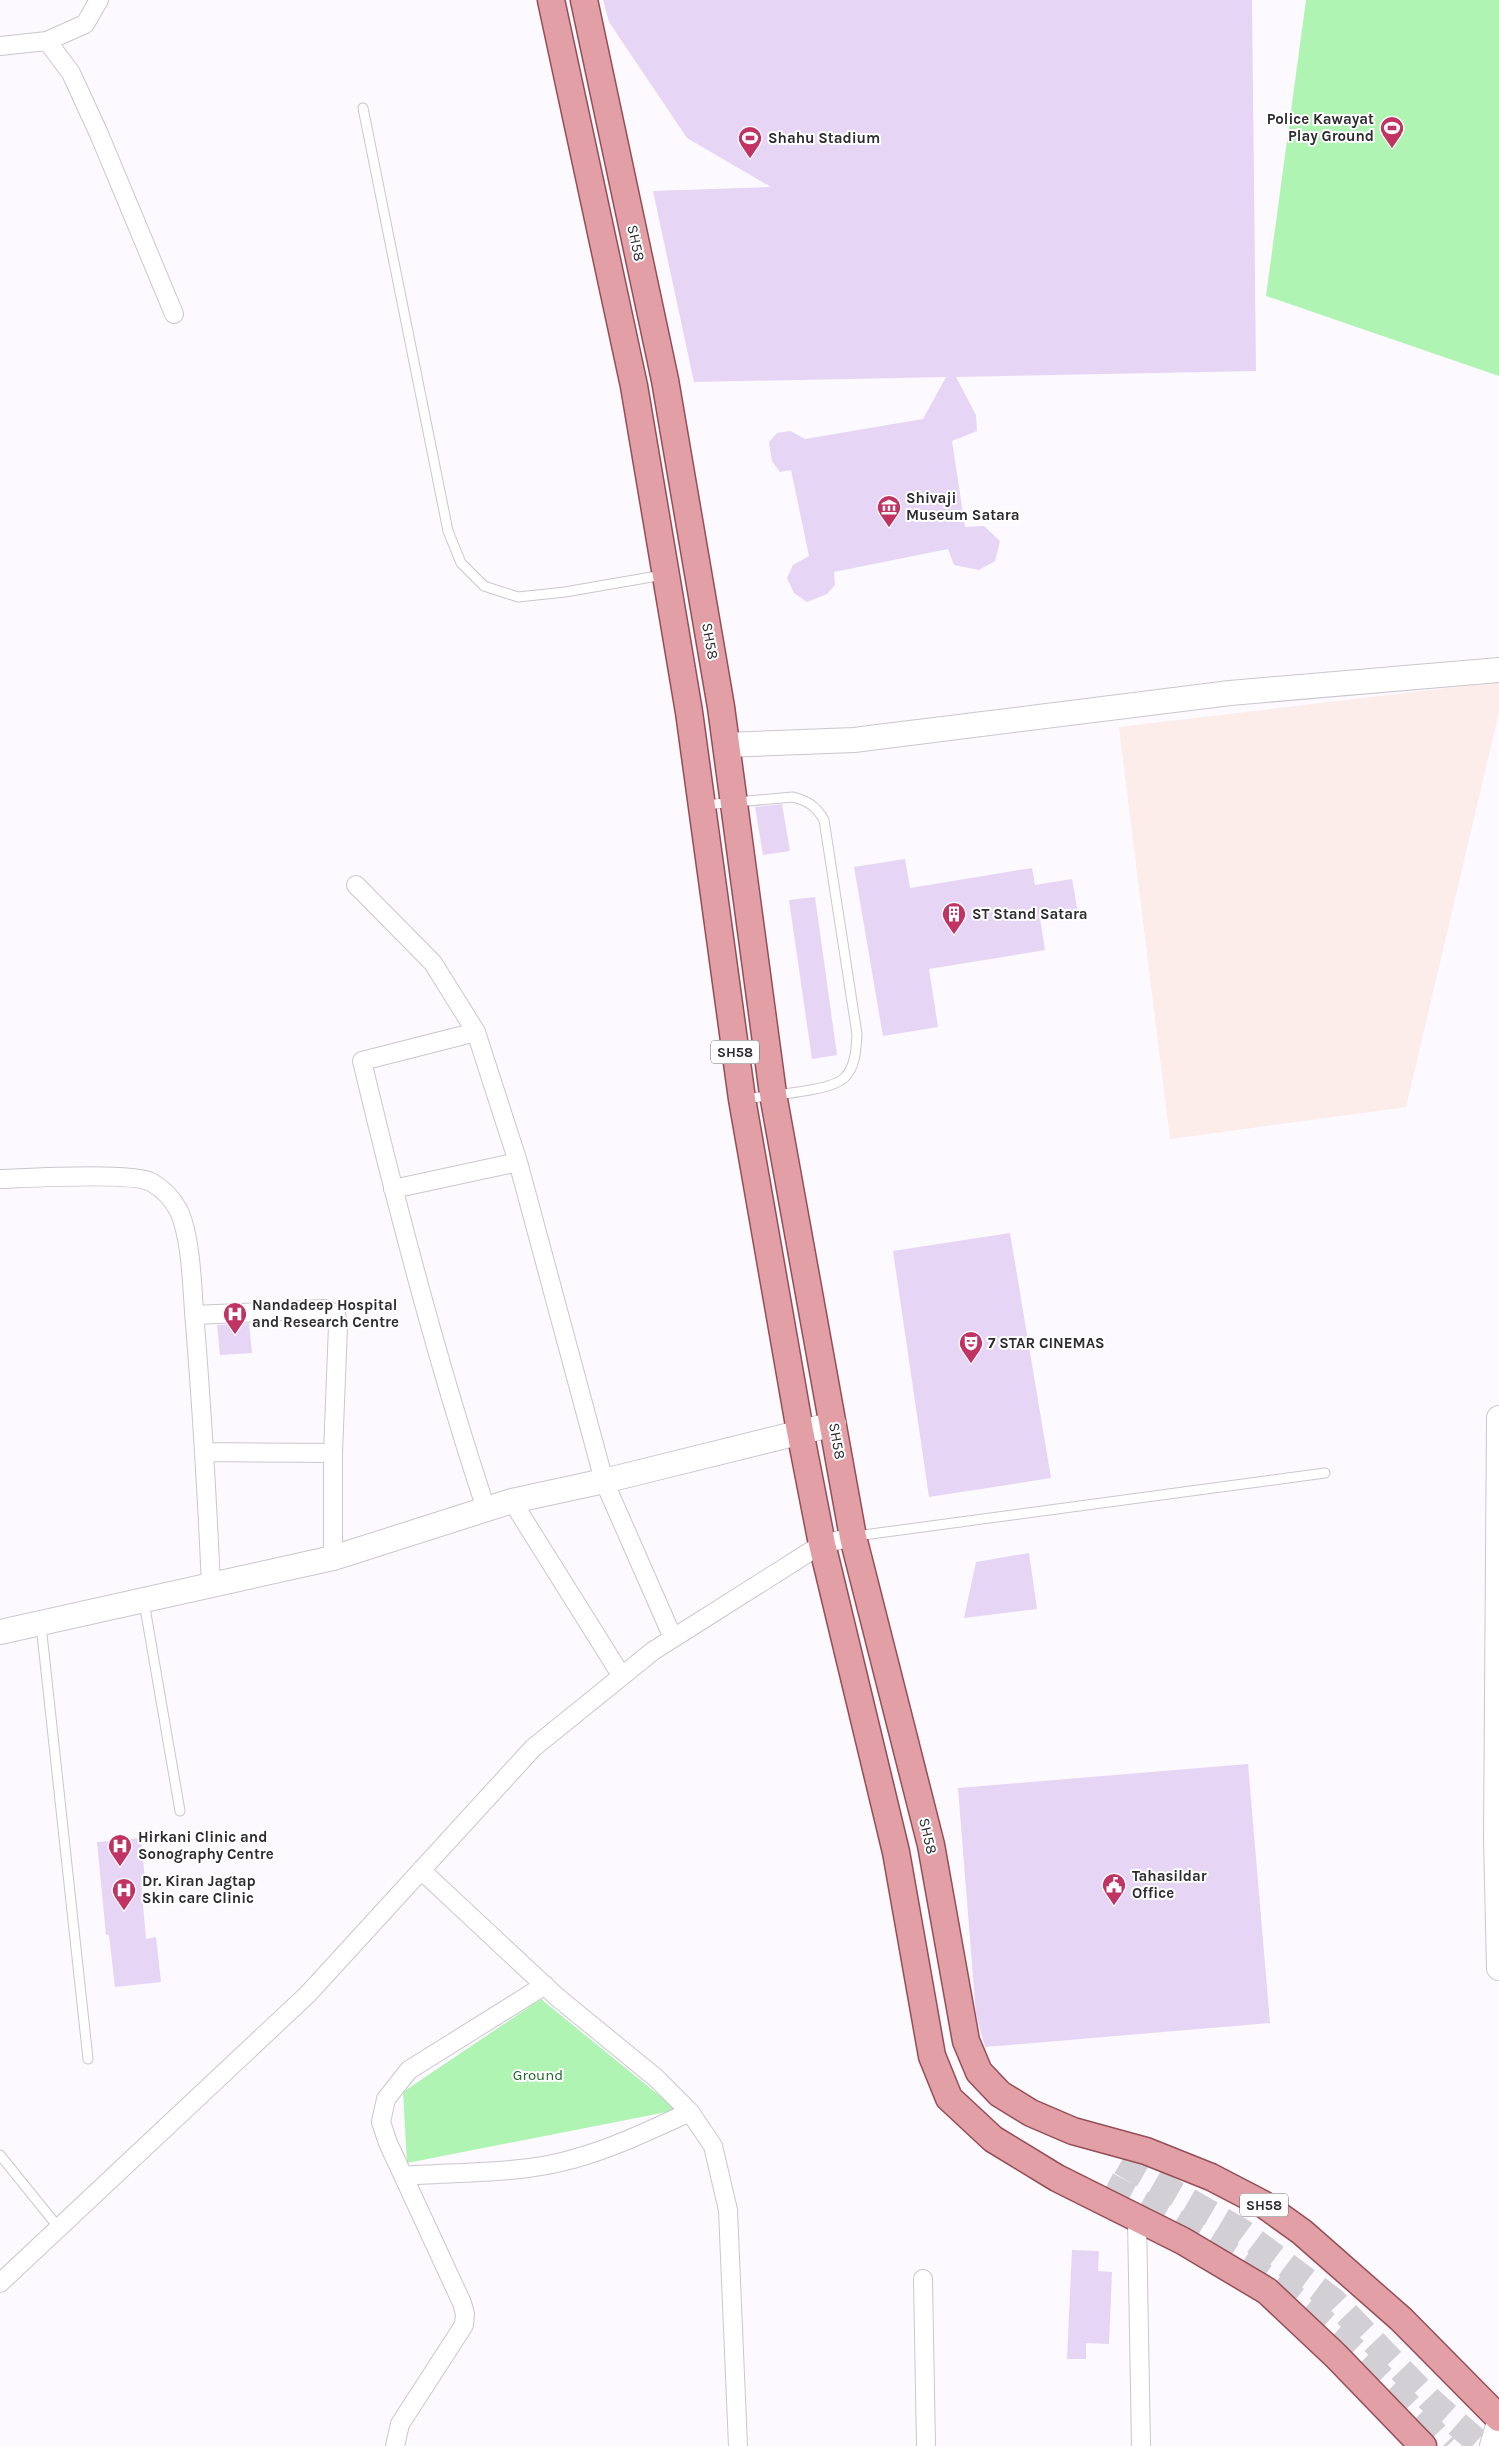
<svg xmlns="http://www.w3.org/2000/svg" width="1499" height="2446" font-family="Karla,sans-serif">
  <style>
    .industrial { fill: #fcecea }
    .green { fill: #b0f4b3 }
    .building { fill: #e6d5f5 }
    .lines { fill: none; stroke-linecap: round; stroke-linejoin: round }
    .primary-tunnel { stroke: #d3d0d5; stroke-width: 26; stroke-dasharray: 26 13; stroke-linecap: butt }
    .lane-casing { stroke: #cac7cd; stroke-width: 11 }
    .street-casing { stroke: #cac7cd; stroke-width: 20 }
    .secondary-casing { stroke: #cac7cd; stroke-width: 26 }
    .primary-casing { stroke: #964e55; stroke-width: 29 }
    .lane { stroke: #fff; stroke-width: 9 }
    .street { stroke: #fff; stroke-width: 18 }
    .secondary { stroke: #fff; stroke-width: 24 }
    .primary { stroke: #e2a0a6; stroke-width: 26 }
    .labels { text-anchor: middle; stroke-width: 4; stroke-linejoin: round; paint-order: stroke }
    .shield { fill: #fff; stroke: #6c6b6d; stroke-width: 1 }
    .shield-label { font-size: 14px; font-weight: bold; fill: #2d2b2e }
    .poi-label { font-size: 15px; font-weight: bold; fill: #2d2b2e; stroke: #fff; text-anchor: start }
    .street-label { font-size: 15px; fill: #2d2b2e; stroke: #fff }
    .park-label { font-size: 15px; fill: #1d6629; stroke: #fff }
  </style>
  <rect width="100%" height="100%" fill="#fcf9ff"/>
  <path class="industrial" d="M1499,682V712L1406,1107L1170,1139L1119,727Z"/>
  <path class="green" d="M1306,0H1499V376L1266,296Z
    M541,1999L677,2110L407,2163L403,2092Z"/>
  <path class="building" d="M603,0H1252L1256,371L956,377L976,415L977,431L952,441L965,527L984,526L1000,541L995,561L979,570L954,565L948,549L834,572L835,585L827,594L807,602L794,593L787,578L793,565L809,556L791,470L780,472L772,461L769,442L777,433L790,431L805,439L923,419L946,377L694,382L653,191L771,187L687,138L609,22Z
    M782,804L790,851L763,855L755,807Z
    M905,859L910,888L1032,868L1035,885L1072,879L1078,913L1040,919L1045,950L929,969L938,1027L883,1036L854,867Z
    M815,897L837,1055L812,1059L789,900Z
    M1010,1233L1051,1478L929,1497L893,1251Z
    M249,1323L252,1353L220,1355L217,1325Z
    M1029,1553L1037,1609L964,1618L976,1562Z
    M1248,1764L1270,2023L985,2047L976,2014L958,1788Z
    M141,1838L145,1881L141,1882L146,1939L156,1937L161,1982L115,1987L109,1935H106L97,1842Z
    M1072,2250L1099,2251L1098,2271L1112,2272L1109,2344L1086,2343V2359H1067Z"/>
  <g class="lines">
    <path class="primary-tunnel" d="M1121,2162L1241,2231L1334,2301L1429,2399L1482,2446
      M1107,2185C1186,2226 1267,2270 1333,2330C1373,2366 1410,2407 1447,2446"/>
    <g class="lane-casing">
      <path id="lane" d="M363,108L448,531L461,563L484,586L518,597L565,592L663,575
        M704,805L793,797C808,801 816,806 824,820L857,1034C856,1048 856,1066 845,1077C832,1092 766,1095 745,1099
        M856,1536L1325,1473
        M144,1602L180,1811
        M41,1625L88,2059
        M0,2155L59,2228"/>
    </g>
    <g class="street-casing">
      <path id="street" d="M47,41L71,73L99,134L174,314
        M0,46L47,41L85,24L99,0
        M356,885L433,963L476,1032L518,1162L604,1481L673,1638
        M476,1032L362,1061C398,1212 437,1362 486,1509
        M0,1179C28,1178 132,1172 151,1182C164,1189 172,1198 179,1211C192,1240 192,1292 195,1324C202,1411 207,1497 211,1585
        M393,1189L518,1162
        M194,1315L325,1309L336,1314L338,1326L333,1453V1558
        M205,1452L333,1453
        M512,1501L621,1675
        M421,1870L557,1997L656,2078L690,2112L713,2146L728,2210L738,2446
        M403,2176C456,2172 523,2174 573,2159C614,2148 652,2129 690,2112
        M1137,2219L1141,2446
        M923,2279L926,2446
        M0,2283L308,1994L533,1748L653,1651L822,1544L853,1537
        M395,2446L400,2424L464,2325L465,2314L462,2303L388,2143L381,2122L386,2099L409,2070L545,1985"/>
    </g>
    <g class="secondary-casing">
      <path id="secondary" d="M726,745L854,740L1230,693L1499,670
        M1499,1418L1496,1839L1499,1968
        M0,1632L333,1558L512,1501L604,1481L834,1424
        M1492,2446L1499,2422"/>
    </g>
    <g class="primary-casing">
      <path id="primary" d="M551,0L634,386L689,712L742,1099L800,1431L822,1544L896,1852L932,2056L949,2098L993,2139L1057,2178L1183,2241L1267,2291L1336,2356L1423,2446
        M584,0L665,380L721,707L773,1094L853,1537L931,1845L966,2041L979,2072L1000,2094L1031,2113L1073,2131L1146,2151L1211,2177L1263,2204L1302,2232L1401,2319L1499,2418"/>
    </g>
    <use href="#lane" class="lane"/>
    <use href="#street" class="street"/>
    <use href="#secondary" class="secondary"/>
    <use href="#primary" class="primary"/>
  </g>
  <defs>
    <g id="stadium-pin" transform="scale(1.25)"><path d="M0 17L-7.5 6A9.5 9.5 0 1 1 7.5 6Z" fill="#c03362" stroke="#fff"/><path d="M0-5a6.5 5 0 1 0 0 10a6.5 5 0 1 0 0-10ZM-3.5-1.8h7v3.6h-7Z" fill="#fff"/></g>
    <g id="museum-pin" transform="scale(1.25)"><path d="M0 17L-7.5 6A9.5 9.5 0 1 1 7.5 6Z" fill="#c03362" stroke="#fff"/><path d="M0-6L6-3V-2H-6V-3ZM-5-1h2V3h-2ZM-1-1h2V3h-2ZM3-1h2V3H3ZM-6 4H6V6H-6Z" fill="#fff"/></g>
    <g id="building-pin" transform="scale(1.25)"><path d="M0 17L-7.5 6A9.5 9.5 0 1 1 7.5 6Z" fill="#c03362" stroke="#fff"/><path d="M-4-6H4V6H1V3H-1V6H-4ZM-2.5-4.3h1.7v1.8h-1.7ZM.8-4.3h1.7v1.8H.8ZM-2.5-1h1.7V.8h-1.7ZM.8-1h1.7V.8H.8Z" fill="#fff"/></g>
    <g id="hospital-pin" transform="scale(1.25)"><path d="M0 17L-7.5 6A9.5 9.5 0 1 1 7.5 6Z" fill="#c03362" stroke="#fff"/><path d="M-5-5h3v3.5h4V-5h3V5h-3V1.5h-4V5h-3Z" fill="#fff"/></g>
    <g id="theatre-pin" transform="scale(1.25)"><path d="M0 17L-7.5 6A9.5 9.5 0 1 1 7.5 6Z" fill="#c03362" stroke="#fff"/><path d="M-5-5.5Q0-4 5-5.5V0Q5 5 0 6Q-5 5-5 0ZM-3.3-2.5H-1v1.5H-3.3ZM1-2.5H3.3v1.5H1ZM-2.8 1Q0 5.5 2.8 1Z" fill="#fff"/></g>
    <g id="civic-pin" transform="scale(1.25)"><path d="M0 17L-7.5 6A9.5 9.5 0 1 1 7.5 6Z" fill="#c03362" stroke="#fff"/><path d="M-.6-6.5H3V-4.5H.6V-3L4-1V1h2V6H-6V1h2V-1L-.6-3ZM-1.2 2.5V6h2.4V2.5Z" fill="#fff"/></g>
  </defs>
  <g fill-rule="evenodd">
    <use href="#stadium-pin" x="1392" y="128"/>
    <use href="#stadium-pin" x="750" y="138"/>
    <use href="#museum-pin" x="889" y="507"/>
    <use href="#building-pin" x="954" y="914"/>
    <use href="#hospital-pin" x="235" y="1314"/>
    <use href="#theatre-pin" x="971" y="1343"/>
    <use href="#hospital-pin" x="120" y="1846"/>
    <use href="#civic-pin" x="1114" y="1885"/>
    <use href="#hospital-pin" x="124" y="1890"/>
  </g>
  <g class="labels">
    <g class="shield">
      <rect x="711" y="1040.5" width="48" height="23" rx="4"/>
      <rect x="1240" y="2193.5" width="48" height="23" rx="4"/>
    </g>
    <g class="shield-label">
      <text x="735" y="1057">SH58</text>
      <text x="1264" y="2210">SH58</text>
    </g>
    <g class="poi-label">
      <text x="1374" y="124" text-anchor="end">Police Kawayat<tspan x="1374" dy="17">Play Ground</tspan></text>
      <text x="768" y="143">Shahu Stadium</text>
      <text x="906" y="503">Shivaji<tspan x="906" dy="17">Museum Satara</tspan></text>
      <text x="972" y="919">ST Stand Satara</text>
      <text x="252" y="1310">Nandadeep Hospital<tspan x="252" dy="17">and Research Centre</tspan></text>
      <text x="988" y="1348">7 STAR CINEMAS</text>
      <text x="138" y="1842">Hirkani Clinic and<tspan x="138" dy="17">Sonography Centre</tspan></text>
      <text x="1132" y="1881">Tahasildar<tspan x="1132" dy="17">Office</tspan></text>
      <text x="142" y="1886">Dr. Kiran Jagtap<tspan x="142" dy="17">Skin care Clinic</tspan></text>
    </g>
    <g class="street-label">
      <text transform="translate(636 243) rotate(78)" y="5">SH58</text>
      <text transform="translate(710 641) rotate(80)" y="5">SH58</text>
      <text transform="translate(837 1441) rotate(80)" y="5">SH58</text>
      <text transform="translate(928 1836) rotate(77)" y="5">SH58</text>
    </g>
    <g class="park-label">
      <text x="538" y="2080">Ground</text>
    </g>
  </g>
</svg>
